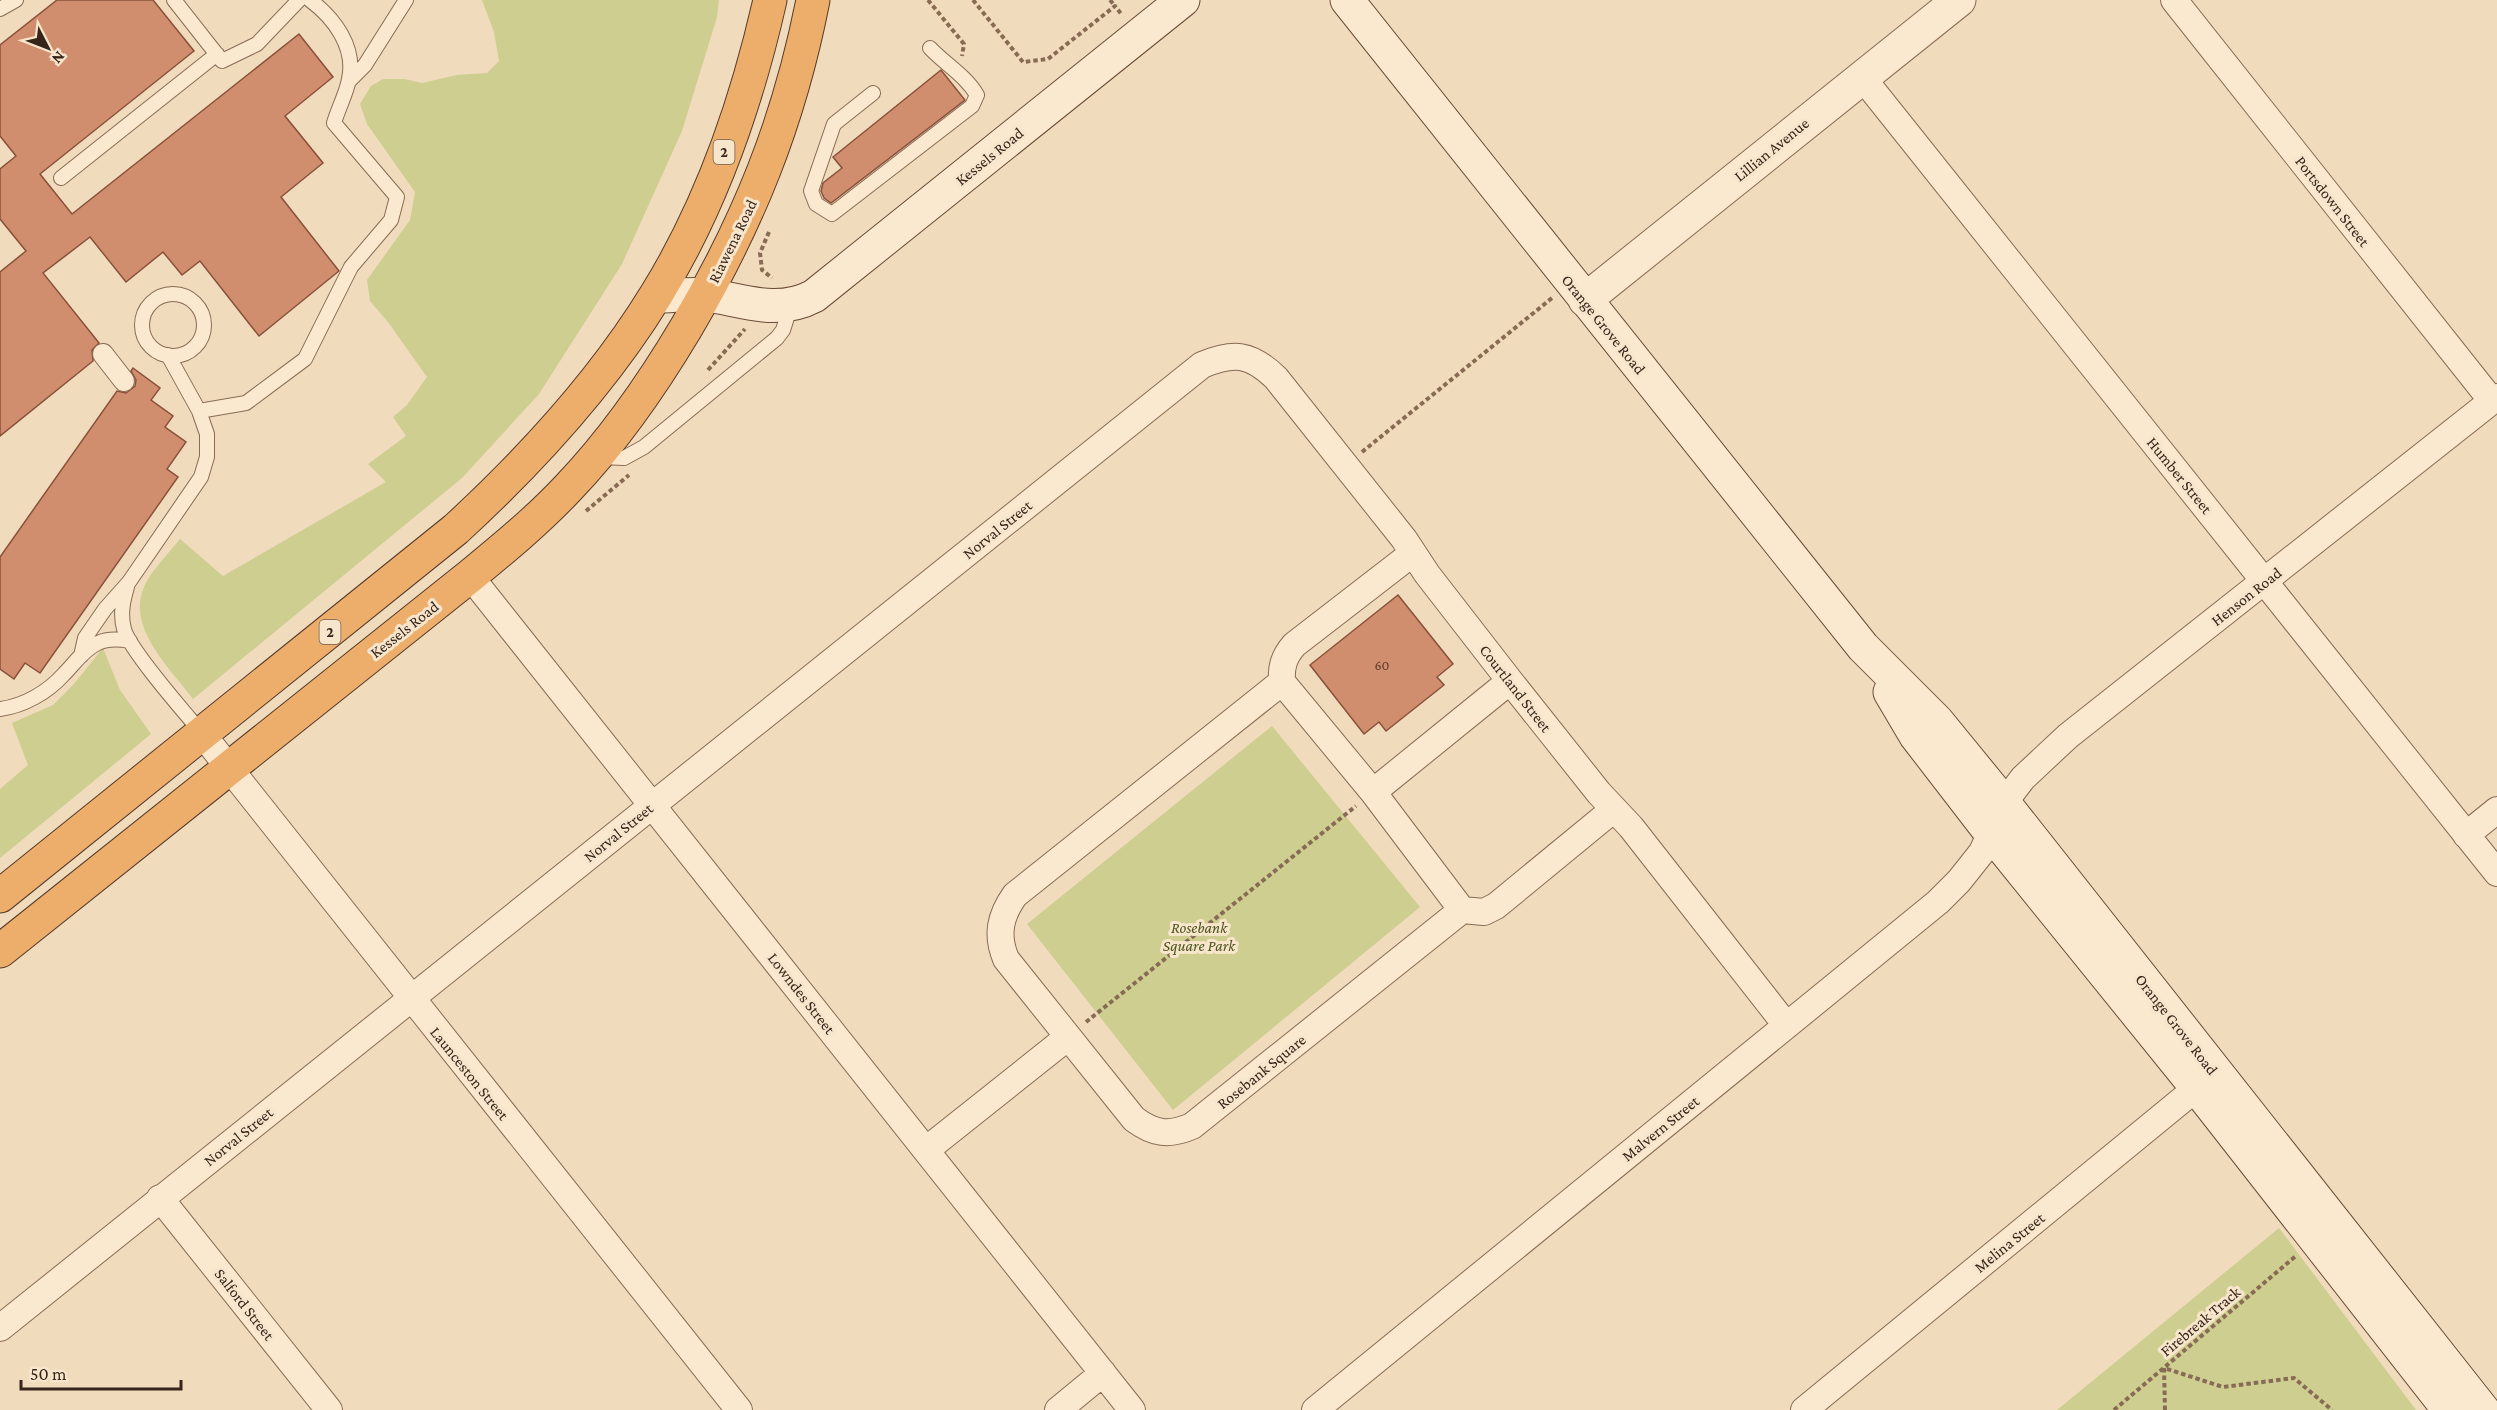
<svg xmlns="http://www.w3.org/2000/svg" width="2497" height="1410" font-family="'Crimson Pro',serif">
  <style>
    .green { fill: #cdce90 }
    .building { fill: #d18e6f; stroke: #895139; stroke-width: 1.5 }
    .lines { fill: none; stroke-linecap: round; stroke-linejoin: round }
    .service-casing { stroke: #886b55; stroke-width: 16 }
    .pedestrian-casing { stroke: #886b55; stroke-width: 22 }
    .minor-casing { stroke: #886b55; stroke-width: 28 }
    .tertiary-casing { stroke: #886b55; stroke-width: 35 }
    .secondary-casing { stroke: #6a4c38; stroke-width: 35 }
    .trunk-casing { stroke: #553a2a; stroke-width: 35 }
    .path { stroke: #886b55; stroke-width: 4; stroke-dasharray: 4.5 3; stroke-linecap: butt }
    .service { stroke: #fbe9cf; stroke-width: 14 }
    .pedestrian { stroke: #fbe9cf; stroke-width: 20 }
    .minor { stroke: #fbe9cf; stroke-width: 26 }
    .tertiary { stroke: #fbe9cf; stroke-width: 33 }
    .secondary { stroke: #fbe9cf; stroke-width: 33 }
    .trunk { stroke: #eeae6b; stroke-width: 33 }
    .labels { text-anchor: middle; stroke-width: 6; stroke-linejoin: round; paint-order: stroke }
    .number-label { font-size: 14px; fill: #5e3f2f }
    .shield { fill: #f7e6cc; stroke: #715f4f; stroke-width: 1.5 }
    .shield-label { font-size: 15px; font-weight: bold; fill: #37251a }
    .street-label { font-size: 16px; fill: #37251a; stroke: #f7e6cc }
    .park-label { font-size: 16px; font-style: italic; fill: #4c5420; stroke: #f7e6cc }
  </style>
  <rect width="100%" height="100%" fill="#f0dbbc"/>
  <path class="green" d="M482,0H719L717,17L682,131L622,264L539,394L462,478L193,699C171,669 126,628 144,587C150,572 169,553 180,539L223,576L386,482L368,464L406,436L393,417L407,405L427,377L388,322L370,301L367,280L410,220L415,192L367,124L360,104L371,86L383,79H404L422,83L457,75L487,73L499,61L494,32Z
    M103,648L120,690L151,734L0,858V789L28,765L12,723L53,705L73,685Z
    M1272,726L1420,907L1173,1110L1027,924Z
    M2279,1228L2416,1410H2057Z"/>
  <path class="building" d="M57,0H153L194,51L40,174L72,214L299,34L333,77L285,116L323,163L281,197L339,271L259,336L200,261L182,275L163,252L126,282L90,237L43,273L99,343L92,350L93,361L0,436V272L26,251L0,219V169L16,156L0,136V45Z
    M941,70L965,100L831,203L824,198L821,191L823,183L842,168L833,157Z
    M133,368L160,388L151,400L173,416L165,427L186,442L167,469L178,477L40,673L25,663L14,679L0,669V557L117,391L126,393L135,386L136,380L131,371Z
    M1398,595L1453,664L1437,677L1444,685L1386,731L1379,722L1364,734L1310,665Z"/>
  <g class="lines">
    <g class="service-casing">
      <path id="service" d="M174,0L222,61L257,44L299,0
        M0,9L16,0
        M349,81L365,65L406,0
        M873,93L834,124L811,191L816,204L832,214L972,106L977,95C966,76 945,64 930,48
        M61,178L217,54
        M142 325a31 31 0 1 1 62 0a31 31 0 1 1-62 0Z
        M199,411L246,403L305,359L351,267L391,220L397,197L334,123C338,109 347,92 349,79C356,47 334,18 310,0
        M600,457L624,458L644,447L777,338L783,330L791,305
        M127,587C123,601 120,614 124,629C129,649 185,713 202,733
        M81,656L85,638L105,609L129,582L201,477L207,457V434L199,411L168,355
        M0,709C24,706 48,692 64,674C74,664 84,649 98,643C108,638 119,639 130,641"/>
    </g>
    <g class="pedestrian-casing">
      <path id="pedestrian" d="M103,354L124,381"/>
    </g>
    <g class="minor-casing">
      <path id="minor" d="M2174,0L2492,401
        M1862,77L2497,873
        M470,576L1132,1410
        M1282,682L1373,792L1462,910L1192,1126C1169,1136 1154,1134 1134,1119L1006,959C996,935 1000,916 1015,895Z
        M1282,682C1281,666 1284,657 1294,645L1413,553
        M203,735L739,1410
        M1373,792L1510,681
        M2466,835L2497,810
        M1462,910L1484,912L1496,906L1614,809
        M926,1150L1068,1037
        M160,1198L329,1410
        M0,1328L1202,365C1234,352 1250,353 1276,378L1404,539L1427,574L1510,681L1599,793L1631,827L1786,1025
        M1058,1410L1103,1373
        M1315,1410L1938,902L1959,881L1982,852L2004,803L2023,778L2068,736L2497,397
        M1804,1410L2210,1077"/>
    </g>
    <g class="tertiary-casing">
      <path id="tertiary" d="M1585,300L1959,0"/>
    </g>
    <g class="secondary-casing">
      <path id="secondary" d="M1347,0L1863,647L1937,721L2004,803L2483,1410
        M656,296C673,296 691,293 708,295C745,301 778,315 814,296L1183,0
        M1890,692L1916,736L1990,832L2197,1088L2449,1410"/>
    </g>
    <g class="trunk-casing">
      <path id="trunk" d="M0,896L456,529C532,459 602,383 656,295C711,206 747,102 770,0
        M0,951L470,576C504,548 538,520 568,488C614,440 652,385 686,328C749,221 789,122 813,0"/>
    </g>
    <path class="path" d="M928,0L964,44L962,56
      M973,0L1023,62L1048,59L1115,6L1122,15
      M1110,0L1115,6
      M769,232L760,253L762,270L772,278
      M708,370L745,329
      M1362,452L1552,298
      M586,511L629,475
      M1086,1022L1356,806
      M2114,1410L2297,1255
      M2165,1410L2164,1368L2223,1387L2294,1378L2332,1410"/>
    <use href="#service" class="service"/>
    <use href="#pedestrian" class="pedestrian"/>
    <use href="#minor" class="minor"/>
    <use href="#tertiary" class="tertiary"/>
    <use href="#secondary" class="secondary"/>
    <use href="#trunk" class="trunk"/>
  </g>
  <g class="labels">
    <g class="number-label">
      <text x="1382" y="670">60</text>
    </g>
    <g class="shield">
      <rect x="713.5" y="140" width="21" height="24" rx="4.5"/>
      <rect x="319.5" y="620" width="21" height="24" rx="4.5"/>
    </g>
    <g class="shield-label">
      <text x="724" y="157">2</text>
      <text x="330" y="637">2</text>
    </g>
    <g class="street-label">
      <text transform="translate(1771 149) rotate(-39)" y="6">Lillian Avenue</text>
      <text transform="translate(989 156) rotate(-39)" y="6">Kessels Road</text>
      <text transform="translate(2333 201) rotate(52)" y="6">Portsdown Street</text>
      <text transform="translate(732 241) rotate(-64)" y="6">Riawena Road</text>
      <text transform="translate(1604 324) rotate(51)" y="6">Orange Grove Road</text>
      <text transform="translate(2180 475) rotate(51)" y="6">Humber Street</text>
      <text transform="translate(997 529) rotate(-39)" y="6">Norval Street</text>
      <text transform="translate(2246 596) rotate(-38)" y="6">Henson Road</text>
      <text transform="translate(404 629) rotate(-38)" y="6">Kessels Road</text>
      <text transform="translate(1516 688) rotate(52)" y="6">Courtland Street</text>
      <text transform="translate(618 832) rotate(-39)" y="6">Norval Street</text>
      <text transform="translate(802 993) rotate(52)" y="6">Lowndes Street</text>
      <text transform="translate(2177 1024) rotate(52)" y="6">Orange Grove Road</text>
      <text transform="translate(1261 1071) rotate(-39)" y="6">Rosebank Square</text>
      <text transform="translate(470 1073) rotate(51)" y="6">Launceston Street</text>
      <text transform="translate(1660 1128) rotate(-39)" y="6">Malvern Street</text>
      <text transform="translate(238 1136) rotate(-39)" y="6">Norval Street</text>
      <text transform="translate(2009 1242) rotate(-39)" y="6">Melina Street</text>
      <text transform="translate(245 1304) rotate(52)" y="6">Salford Street</text>
      <text transform="translate(2200 1321) rotate(-40)" y="6">Firebreak Track</text>
    </g>
    <g class="park-label">
      <text x="1199" y="933">Rosebank<tspan x="1199" dy="18">Square Park</tspan></text>
    </g>
  </g>
  <g transform="translate(48 48) rotate(132)" stroke="#f7e6cc" stroke-width="4.5" paint-order="stroke">
  <path d="M0-4.5L10 22L0 15L-10 22Z" fill="#37251a"/>
  <text y="-9" font-size="16" font-weight="bold" text-anchor="middle" fill="#37251a">N</text>
  </g>
  <path d="M21 1380v9h160v-9" fill="none" stroke="#37251a" stroke-width="3"/>
  <text x="30" y="1380" font-size="18" fill="#37251a" stroke="#f7e6cc" stroke-width="4.5" paint-order="stroke">50 m</text>
</svg>
